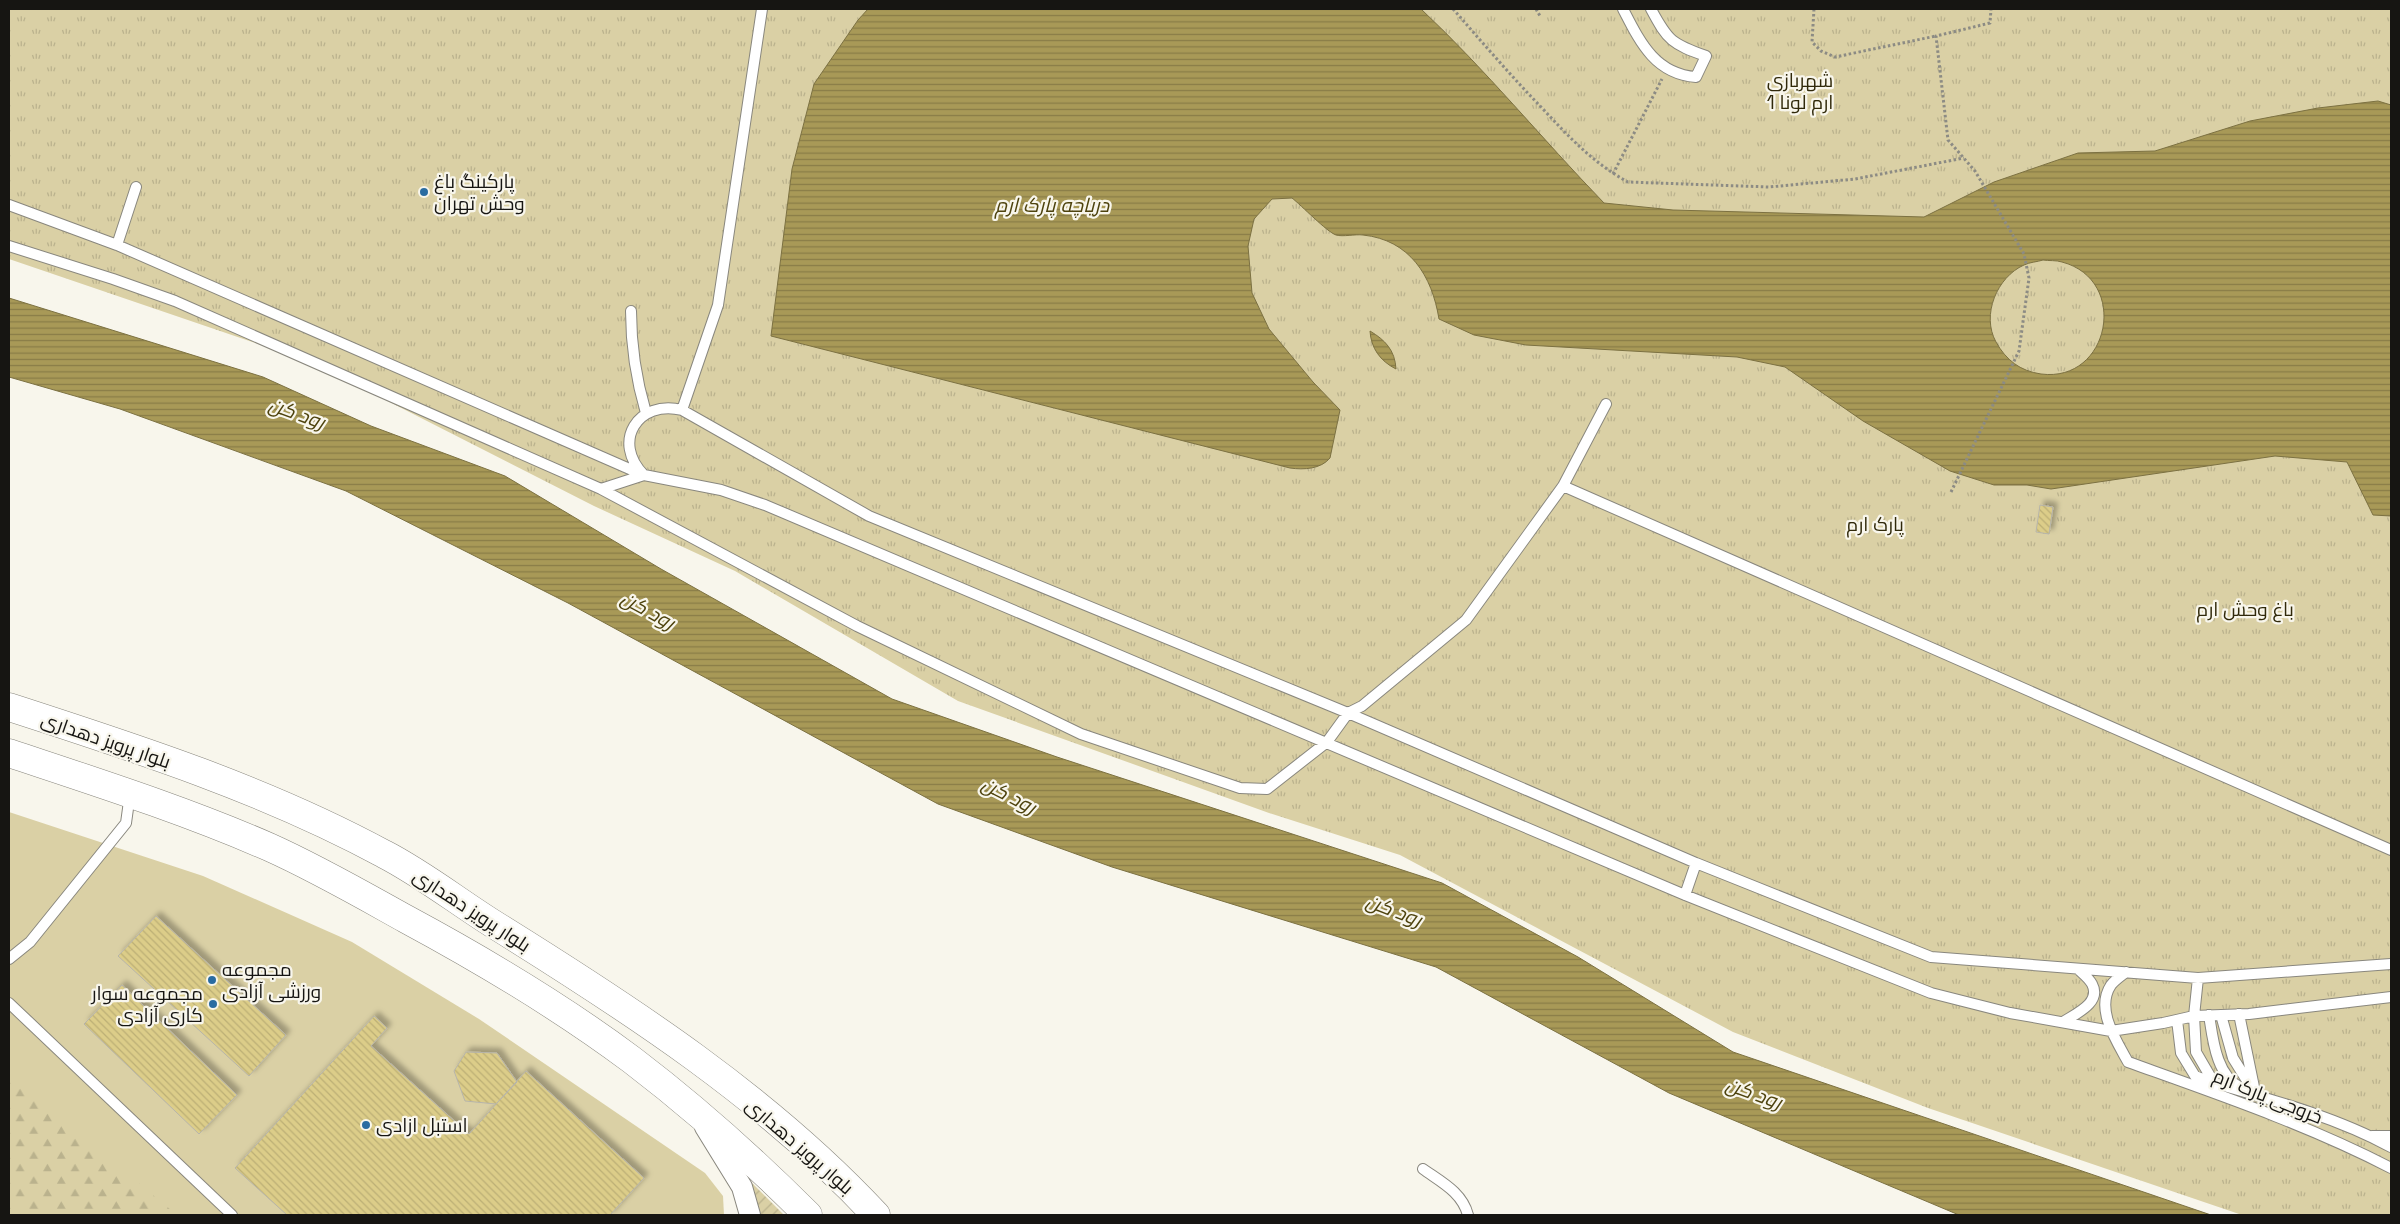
<svg xmlns="http://www.w3.org/2000/svg" width="2400" height="1224" font-family="'Space Grotesk',Cairo,sans-serif">
  <style>
    .grass { fill: #dad0a5 }
    .forest { fill: url(#forest-firs) }
    .park { fill: url(#park-tufts) }
    .garden { fill: url(#garden-furrows) }
    .water { fill: url(#water-rules); stroke: #7c7142; fill-rule: evenodd }
    .building { fill: url(#building-back-hatch); stroke: #b6b4ab; filter: url(#shadow) }
    .lines { fill: none; stroke-linecap: round; stroke-linejoin: round }
    .lane-casing { stroke: #89877e; stroke-width: 12 }
    .street-casing { stroke: #89877e; stroke-width: 22 }
    .secondary-casing { stroke: #89877e; stroke-width: 29 }
    .path { stroke: #8c8b84; stroke-width: 3; stroke-dasharray: 2.5 2.5; stroke-linecap: butt }
    .lane { stroke: #fff; stroke-width: 10 }
    .street { stroke: #fff; stroke-width: 20 }
    .secondary { stroke: #fff; stroke-width: 28 }
    .poi-dot { fill: #2a6ca1; stroke: #f8f6ec; stroke-width: 2 }
    .labels { text-anchor: middle; stroke-width: 4.5; stroke-linejoin: round; paint-order: stroke }
    .park-label { font-size: 19px; fill: #30290a; stroke: #f8f6ec }
    .poi-label { font-size: 19px; fill: #161512; stroke: #f8f6ec; text-anchor: start }
    .street-label { font-size: 19px; fill: #161512; stroke: #f8f6ec }
    .water-label { font-size: 20px; font-style: italic; fill: #4e430e; stroke: #f8f6ec }
  </style>
  <defs>
    <pattern id="forest-firs" width="22" height="20" patternUnits="userSpaceOnUse" patternTransform="scale(1.25)"><rect width="22" height="20" fill="#dad0a5"/><path d="M5 1l3.5 6h-7zM16 11l3.5 6h-7z" fill="#bab28d"/></pattern>
    <pattern id="park-tufts" width="24" height="20" patternUnits="userSpaceOnUse" patternTransform="scale(1.25)"><rect width="24" height="20" fill="#dad0a5"/><path d="M3 7l-1-3M5 7V3M7 7l1-3M15 17l-1-3M17 17v-4M19 17l1-3" fill="none" stroke="#bab28d"/></pattern>
    <pattern id="garden-furrows" width="10" height="10" patternUnits="userSpaceOnUse" patternTransform="scale(1.25)"><rect width="10" height="10" fill="#dad0a5"/><path d="M-1 1l2-2M0 10L10 0M9 11l2-2" fill="none" stroke="#bab28d"/></pattern>
    <pattern id="water-rules" width="6" height="5" patternUnits="userSpaceOnUse" patternTransform="scale(1.25)"><rect width="6" height="5" fill="#a89957"/><path d="M0 2.5h6" fill="none" stroke="#887c47"/></pattern>
    <pattern id="building-back-hatch" width="6" height="6" patternUnits="userSpaceOnUse" patternTransform="scale(1.25)"><rect width="6" height="6" fill="#dccd89"/><path d="M-1 5l2 2M0 0l6 6M5-1l2 2" fill="none" stroke="#bcaf75"/></pattern>
    <filter id="shadow"><feDropShadow dx="4.5" dy="-4.5" stdDeviation="2.5" flood-color="#0004"/></filter>
  </defs>
  <rect width="100%" height="100%" fill="#f8f6ec"/>
  <path class="grass" d="M9,812L203,876L352,942L479,1019L705,1173L723,1196L724,1215H9Z"/>
  <path class="forest" d="M9,1075L177,1215H9Z"/>
  <path class="park" d="M9,9H2391V1215H2242L1928,1108L1733,1032L1400,855L1269,813L958,701L735,571L594,506L311,362L9,259Z"/>
  <path class="garden" d="M738,1169L784,1215H756Z"/>
  <path class="water" d="M868,9H1421C1486,70 1542,139 1604,203L1673,210L1924,217L1994,182L2078,153L2155,151L2250,121L2318,108L2378,101L2391,105V516L2373,515L2347,462L2275,456L2051,489L2027,485H1994L1950,471L1863,421L1785,367L1737,357L1526,345L1474,335L1439,319C1432,276 1410,240 1363,235C1355,234 1343,237 1336,235C1327,232 1301,205 1292,198L1272,199L1254,219L1248,246L1252,293L1269,329L1313,382L1340,410L1330,458C1321,469 1304,470 1290,468L771,336L792,169L814,84L858,20ZM2043,260C2049,261 2056,260 2062,262C2130,280 2110,383 2041,374C2020,371 2006,360 1996,342C1981,315 1997,277 2024,265C2030,262 2037,262 2043,260Z
    M9,298L263,377L371,426L505,476L661,569L892,699L1057,757L1442,883L1578,957L1733,1052L2211,1215H1959L1669,1093L1436,967L1112,867L938,804L568,603L346,491L120,409L9,377Z
    M1370,331C1385,340 1395,350 1396,369C1380,361 1371,348 1370,331Z"/>
  <path class="building" d="M2040,505L2053,507L2049,534L2036,532Z
    M156,916L286,1035L249,1076L118,956Z
    M122,985L237,1095L199,1134L84,1024Z
    M374,1016L387,1028L371,1046L469,1134L526,1071L644,1178L610,1215H287L235,1168Z
    M466,1052L497,1053L517,1082L496,1104L465,1101L454,1071Z"/>
  <g class="lines">
    <g class="lane-casing">
      <path id="lane" d="M1623,9C1640,42 1655,74 1696,77L1706,56C1672,44 1668,41 1651,9
        M9,205L117,245L641,474
        M117,245L136,187
        M9,246L113,279L175,301L601,489L644,475
        M631,311C631,346 636,379 646,413
        M682,410L718,305L762,9
        M1563,486L2391,850
        M601,489L857,626L1081,734L1240,788L1267,789L1327,742L1348,713L1362,706L1466,620L1563,486L1606,404
        M1685,895L1696,863
        M9,959L30,942L126,823L130,794
        M2391,964L2198,978L1931,957L1696,863L1348,713L869,516L682,410C638,399 611,442 644,475L721,490L765,505L1685,895L1931,993L2010,1013L2111,1031L2163,1023L2194,1016L2249,1014L2391,997
        M2126,972C2121,976 2115,980 2111,985C2095,1009 2116,1040 2128,1062C2217,1094 2308,1125 2391,1168
        M2198,978L2194,1016L2196,1052L2214,1083C2273,1100 2338,1118 2391,1147
        M9,1003L232,1215
        M2239,1014L2254,1087
        M2209,1015C2213,1040 2216,1075 2241,1088
        M2221,1015L2233,1058L2256,1095
        M2177,1020L2181,1053L2195,1076L2213,1083
        M2063,1022C2075,1014 2102,1003 2092,984C2089,978 2082,973 2078,969
        M2372,1136H2391
        M1423,1169C1441,1182 1462,1192 1468,1215"/>
    </g>
    <g class="street-casing">
      <path id="street" d="M705,1127L742,1187L750,1215"/>
    </g>
    <g class="secondary-casing">
      <path id="secondary" d="M9,707C136,748 266,790 384,854C423,874 458,902 495,925C630,1009 767,1098 876,1215
        M9,753C96,782 184,810 269,847C316,868 361,894 406,919C484,961 561,1007 632,1060C695,1108 753,1160 808,1215"/>
    </g>
    <path class="path" d="M1453,9C1482,42 1511,76 1542,108C1569,137 1593,163 1628,182L1769,187L1855,179L1964,158
      M1536,9L1540,16
      M1814,9L1812,42L1821,51L1835,57L1936,36
      M1613,174L1662,79
      M1951,492L2019,351L2029,278L2024,254L1975,171L1948,140L1936,36L1990,23L1991,9"/>
    <use href="#lane" class="lane"/>
    <use href="#street" class="street"/>
    <use href="#secondary" class="secondary"/>
  </g>
  <g class="poi-dot">
    <circle cx="424" cy="192" r="5"/>
    <circle cx="212" cy="980" r="5"/>
    <circle cx="213" cy="1004" r="5"/>
    <circle cx="366" cy="1125" r="5"/>
  </g>
  <g class="labels">
    <g class="park-label">
      <text x="1800" y="87">شهربازی<tspan x="1800" dy="22">ارم لونا 1</tspan></text>
      <text x="1875" y="531">پارک ارم</text>
      <text x="2245" y="616">باغ وحش ارم</text>
    </g>
    <g class="poi-label">
      <text x="434" y="188">پارکینگ باغ<tspan x="434" dy="22">وحش تهران</tspan></text>
      <text x="222" y="976">مجموعه<tspan x="222" dy="22">ورزشی آزادی</tspan></text>
      <text x="203" y="1000" text-anchor="end">مجموعه سوار<tspan x="203" dy="22">کاری آزادی</tspan></text>
      <text x="376" y="1132">استبل ازادی</text>
    </g>
    <g class="street-label">
      <text transform="translate(106 740) rotate(19)" y="7">بلوار پرویز دهداری</text>
      <text transform="translate(472 910) rotate(33)" y="7">بلوار پرویز دهداری</text>
      <text transform="translate(2268 1096) rotate(22)" y="7">خروجی پارک ارم</text>
      <text transform="translate(800 1146) rotate(41)" y="7">بلوار پرویز دهداری</text>
    </g>
    <g class="water-label">
      <text x="1052" y="212">دریاچه پارک ارم</text>
      <text transform="translate(297 413) rotate(20)" y="7">رود کن</text>
      <text transform="translate(648 610) rotate(29)" y="7">رود کن</text>
      <text transform="translate(1009 795) rotate(27)" y="7">رود کن</text>
      <text transform="translate(1394 910) rotate(21)" y="7">رود کن</text>
      <text transform="translate(1754 1093) rotate(20)" y="7">رود کن</text>
    </g>
  </g>
  <rect width="2400" height="1224" fill="none" stroke="#161512" stroke-width="20"/>
</svg>
